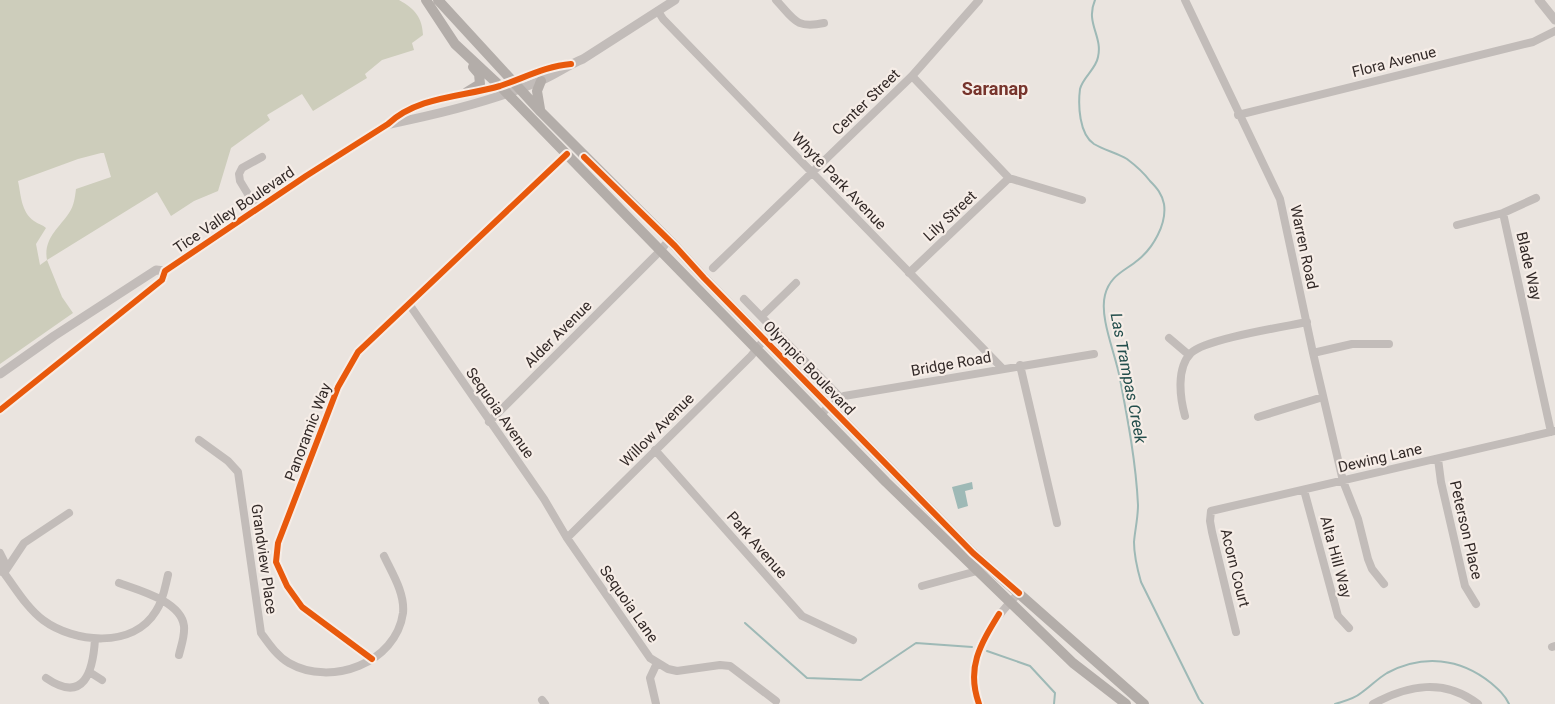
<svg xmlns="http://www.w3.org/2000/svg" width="1555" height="704" font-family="Roboto,sans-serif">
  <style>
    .green { fill: #cdcdbb; fill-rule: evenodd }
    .water { fill: #9eb9b6 }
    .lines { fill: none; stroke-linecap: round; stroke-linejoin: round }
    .stream { stroke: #9eb9b6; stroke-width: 2 }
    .minor { stroke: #c2bcb9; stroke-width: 8 }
    .tertiary { stroke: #c2bcb9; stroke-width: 9 }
    .secondary { stroke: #b3ada9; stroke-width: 10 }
    .cycleway-casing { stroke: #f6ede7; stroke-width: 10 }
    .cycleway { stroke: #e8590c; stroke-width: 6 }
    .labels { text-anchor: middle; stroke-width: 4.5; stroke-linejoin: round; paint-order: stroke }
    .street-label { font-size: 15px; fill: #332a28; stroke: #f6ede7 }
    .water-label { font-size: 16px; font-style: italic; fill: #234e4c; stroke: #f6ede7 }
    .quarter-label { font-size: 18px; font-weight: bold; fill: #77342c; stroke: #f6ede7 }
  </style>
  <rect width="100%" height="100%" fill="#eae4df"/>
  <path class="green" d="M0,0H399C415,9 422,17 423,35L412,43L414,50L382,60L365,74L367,78L313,111L302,94L267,115L270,120L231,148L218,191L194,201L171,216L157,192L47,260L62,297L73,313L0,364ZM101,153H104L111,177L76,189C75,197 74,206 69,213C59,228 43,239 47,260L40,265L36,244L46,228C43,225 38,224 34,221C21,212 21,195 18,181L78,159Z"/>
  <path class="water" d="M972,482L973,489L965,491L968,506L958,509L952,487Z"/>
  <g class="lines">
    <path class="stream" d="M1095,0C1085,23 1103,36 1098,57C1096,69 1083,77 1080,89C1078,105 1079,134 1094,144C1104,150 1117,153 1127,159C1135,165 1144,173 1150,181C1157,188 1162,194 1164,204C1167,224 1153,248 1138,260C1125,271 1110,275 1105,295C1099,318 1116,355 1120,379C1128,421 1136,463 1138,505C1138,518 1135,530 1134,542C1134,556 1137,568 1141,582L1199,699L1203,704
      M745,623L807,678L861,680L916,643L972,647
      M987,651L1030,666L1055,693L1054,704
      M1335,704C1344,701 1354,699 1361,693C1370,687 1377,679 1387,673C1423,654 1460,658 1491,683C1498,689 1505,695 1509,704"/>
    <path class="minor" d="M776,0C794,19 795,29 824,23
      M1185,0L1280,199L1313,353L1343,481L1358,519L1368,559L1372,569L1384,584
      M658,11L663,19L1003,369
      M912,76L1009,178L1082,200
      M1238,115L1533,42L1555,31
      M257,209L240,181L239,174L242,168L262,157
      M1503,213L1551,432
      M1457,225L1503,213L1536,198
      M713,268L912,76L979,0
      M909,273L1009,178
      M744,299L840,397
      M409,304L544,499L567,538L650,658L668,669L677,671L720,665L730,666L776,701
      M762,316L796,283
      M1169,338L1189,355
      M1313,353L1352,344H1389
      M1020,365L1057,523
      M820,415L835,401L844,396L1094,354
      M1185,416C1180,398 1176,368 1191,353C1205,339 1283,327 1307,322
      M1258,417L1323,397
      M489,422L660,251L669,240
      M199,440L228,461L238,472L261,633C269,644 277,656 289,663C331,687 396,663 403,613C405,593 392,573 384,556
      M655,450L802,616L853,640
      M1438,459L1441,482L1465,586L1476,604
      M1304,490L1338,616L1349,628
      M567,538L751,356L764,340
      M0,553L4,561V571
      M0,571L4,573C16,589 27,608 43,620C74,643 133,649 156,611C163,601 165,587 168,575
      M4,573L24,543L69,513
      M119,583C138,590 181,601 184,626C185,636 181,646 179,655
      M922,586L977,571
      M1236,632L1212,532L1210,521L1211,511L1555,431
      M1552,647L1555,646
      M372,659L302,607L287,586L276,562L278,543L338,387L358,352L567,154
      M91,673L102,680
      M46,678C84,704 93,672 95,639
      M542,700L545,704
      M656,704L650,678L657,663
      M979,704C963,660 989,623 1019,593
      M1373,704C1408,685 1444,678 1478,704"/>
    <path class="tertiary" d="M1539,0L1555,20
      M390,124C439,114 497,100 542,80C556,74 568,65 583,59L675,0
      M0,374L54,336L156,270L165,271
      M0,410L162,280L165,271L306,176L388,124C418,96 463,97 500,86C524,78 546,66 571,64"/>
    <path class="secondary" d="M426,0L455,44L500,86L886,482L1073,663L1126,704
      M438,0L541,112L675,246L704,278L973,553L1144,704
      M467,92L480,84L479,74L473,67
      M540,109L537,91L541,81"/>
    <g class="cycleway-casing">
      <path id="cycleway" d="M584,157L675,246L704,278L973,553L1019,593
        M0,410L162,280L165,271L306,176L388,124C418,96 463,97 500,86C524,78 546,66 571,64
        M372,659L302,607L287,586L276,562L278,543L338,387L358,352L567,154
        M979,704C966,668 980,645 999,614"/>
    </g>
    <use href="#cycleway" class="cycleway"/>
  </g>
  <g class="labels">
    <g class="street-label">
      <text transform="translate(1394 62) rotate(-14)" y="5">Flora Avenue</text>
      <text transform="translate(866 102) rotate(-44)" y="5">Center Street</text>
      <text transform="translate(839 181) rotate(46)" y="5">Whyte Park Avenue</text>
      <text transform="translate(234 210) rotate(-34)" y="5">Tice Valley Boulevard</text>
      <text transform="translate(950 216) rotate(-43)" y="5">Lily Street</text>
      <text transform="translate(1304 247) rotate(78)" y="5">Warren Road</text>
      <text transform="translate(1529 266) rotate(77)" y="5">Blade Way</text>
      <text transform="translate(558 334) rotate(-45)" y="5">Alder Avenue</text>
      <text transform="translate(951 364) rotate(-10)" y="5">Bridge Road</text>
      <text transform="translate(809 368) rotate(46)" y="5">Olympic Boulevard</text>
      <text transform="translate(500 413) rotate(55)" y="5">Sequoia Avenue</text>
      <text transform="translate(657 430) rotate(-45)" y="5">Willow Avenue</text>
      <text transform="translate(308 432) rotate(-69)" y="5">Panoramic Way</text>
      <text transform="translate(1380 458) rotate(-13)" y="5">Dewing Lane</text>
      <text transform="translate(1466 530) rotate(77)" y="5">Peterson Place</text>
      <text transform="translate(757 545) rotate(49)" y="5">Park Avenue</text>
      <text transform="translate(1336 557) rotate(75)" y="5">Alta Hill Way</text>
      <text transform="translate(264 559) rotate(82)" y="5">Grandview Place</text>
      <text transform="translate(1235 568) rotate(76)" y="5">Acorn Court</text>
      <text transform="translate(629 604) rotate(55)" y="5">Sequoia Lane</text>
    </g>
    <g class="water-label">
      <text transform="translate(1129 378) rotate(79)" y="6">Las Trampas Creek</text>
    </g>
    <g class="quarter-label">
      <text x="995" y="95">Saranap</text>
    </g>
  </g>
</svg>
